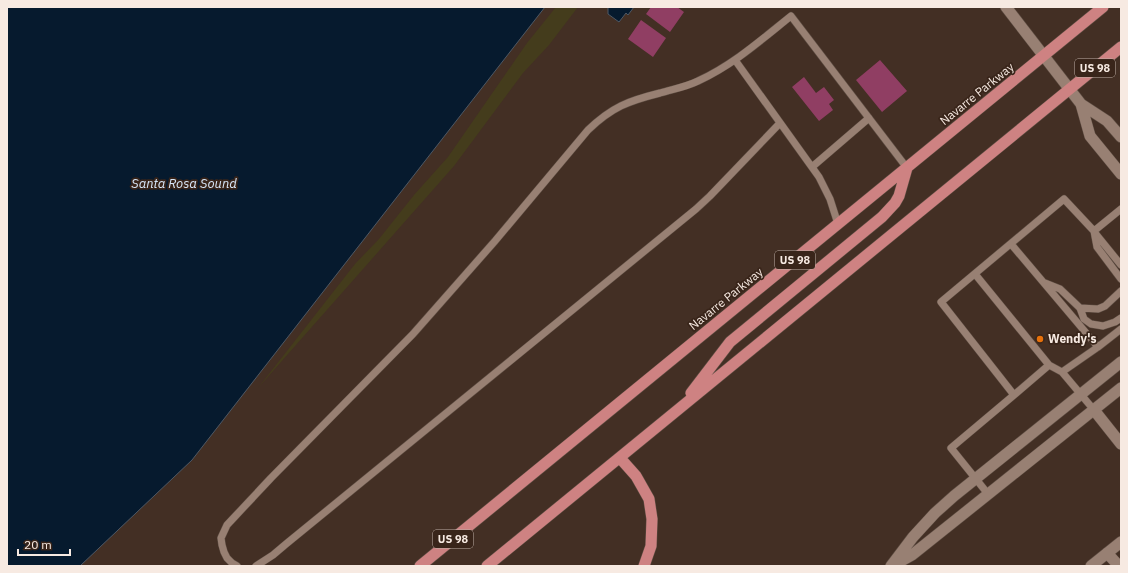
<svg xmlns="http://www.w3.org/2000/svg" width="1128" height="573" font-family="'IBM Plex Sans',sans-serif">
  <style>
    .sand { fill: #443c1c }
    .water { fill: #061a2e; stroke: #4e5864 }
    .building { fill: #903e63 }
    .lines { fill: none; stroke-linecap: round; stroke-linejoin: round }
    .service-casing { stroke: #5f4e44; stroke-width: 8 }
    .minor-casing { stroke: #5f4e44; stroke-width: 12 }
    .trunk-casing { stroke: #5f4e44; stroke-width: 12 }
    .service { stroke: #988073; stroke-width: 7 }
    .minor { stroke: #988073; stroke-width: 11 }
    .trunk { stroke: #ce8282; stroke-width: 11 }
    .food-dot { fill: #e8710a; stroke: #39251a; stroke-width: 1.5 }
    .labels { text-anchor: middle; stroke-width: 3.5; stroke-linejoin: round; paint-order: stroke }
    .shield { fill: #39251a; stroke: #beafa6; stroke-width: 1 }
    .shield-label { font-size: 11px; font-weight: bold; fill: #f7eae2 }
    .street-label { font-size: 12px; fill: #f7eae2; stroke: #39251a }
    .poi-label { font-size: 12px; font-weight: bold; fill: #f7eae2; stroke: #39251a; text-anchor: start }
    .water-label { font-size: 13px; font-style: italic; fill: #d6e6f8; stroke: #39251a }
  </style>
  <rect width="100%" height="100%" fill="#432f24"/>
  <path class="sand" d="M556,7H578L549,45L523,73L454,166L258,388L355,264L379,239L414,195L448,157L527,43Z"/>
  <path class="water" d="M7,7H545L192,460L80,566H7Z
    M608,7H634L628,15L626,13L619,22L608,14Z"/>
  <path class="building" d="M651,7H677L684,12L670,32L646,14Z
    M641,20L666,38L653,57L628,39Z
    M880,60L907,91L882,112L856,80Z
    M804,77L816,93L824,87L834,100L829,104L833,110L819,121L792,87Z"/>
  <g class="lines">
    <g class="service-casing">
      <path id="service" d="M735,60L819,177L830,199L838,224
        M812,167L869,118
        M1094,231L1097,247L1121,279
        M1095,233L1121,265
        M1011,244L1098,347L1121,329
        M975,274L1049,365L1014,395L941,302L1064,199L1094,231L1121,209
        M1045,283L1060,289L1080,308L1084,319L1091,324L1103,326L1115,322L1121,318
        M1080,308L1098,309L1105,306L1121,291
        M1049,365L1062,372
        M1094,410L1062,372L1098,347
        M988,494L951,448L1014,395
        M237,566L232,563L227,558L224,552L222,545L221,538L227,525L271,478L413,334L495,241L588,130C612,107 628,101 660,93C673,89 686,87 698,81C733,65 761,40 791,16L907,168
        M256,566L273,555L286,544L696,209L710,196L780,123"/>
    </g>
    <g class="minor-casing">
      <path id="minor" d="M1006,7L1081,104L1107,121L1121,137
        M1081,104L1090,136L1121,174
        M1094,410L1121,444
        M1107,553L1119,566
        M894,565L912,555L1121,388
        M891,566L913,537L935,513L954,496L1121,362
        M1091,566L1121,542"/>
    </g>
    <g class="trunk-casing">
      <path id="trunk" d="M691,393L730,342L882,217L895,203L899,196L907,168
        M620,458L636,476L649,499L652,519L651,546L644,566
        M420,566L1103,7
        M487,566L1121,47"/>
    </g>
    <use href="#service" class="service"/>
    <use href="#minor" class="minor"/>
    <use href="#trunk" class="trunk"/>
  </g>
  <circle class="food-dot" cx="1040" cy="339" r="4"/>
  <g class="labels">
    <g class="shield">
      <rect x="1075" y="59" width="40" height="18" rx="3"/>
      <rect x="775" y="251" width="40" height="18" rx="3"/>
      <rect x="433" y="530" width="40" height="18" rx="3"/>
    </g>
    <g class="shield-label">
      <text x="1095" y="72">US 98</text>
      <text x="795" y="264">US 98</text>
      <text x="453" y="543">US 98</text>
    </g>
    <g class="street-label">
      <text transform="translate(977 94) rotate(-39)" y="4">Navarre Parkway</text>
      <text transform="translate(726 299) rotate(-39)" y="4">Navarre Parkway</text>
    </g>
    <g class="poi-label">
      <text x="1048" y="343">Wendy's</text>
    </g>
    <g class="water-label">
      <text x="184" y="188">Santa Rosa Sound</text>
    </g>
  </g>
  <rect width="1128" height="573" fill="none" stroke="#f7eae2" stroke-width="16"/>
  <path d="M18 549v6h52v-6" fill="none" stroke="#f7eae2" stroke-width="2"/>
  <text x="24" y="549" font-size="12" fill="#f7eae2" stroke="#39251a" stroke-width="3" paint-order="stroke">20 m</text>
</svg>
